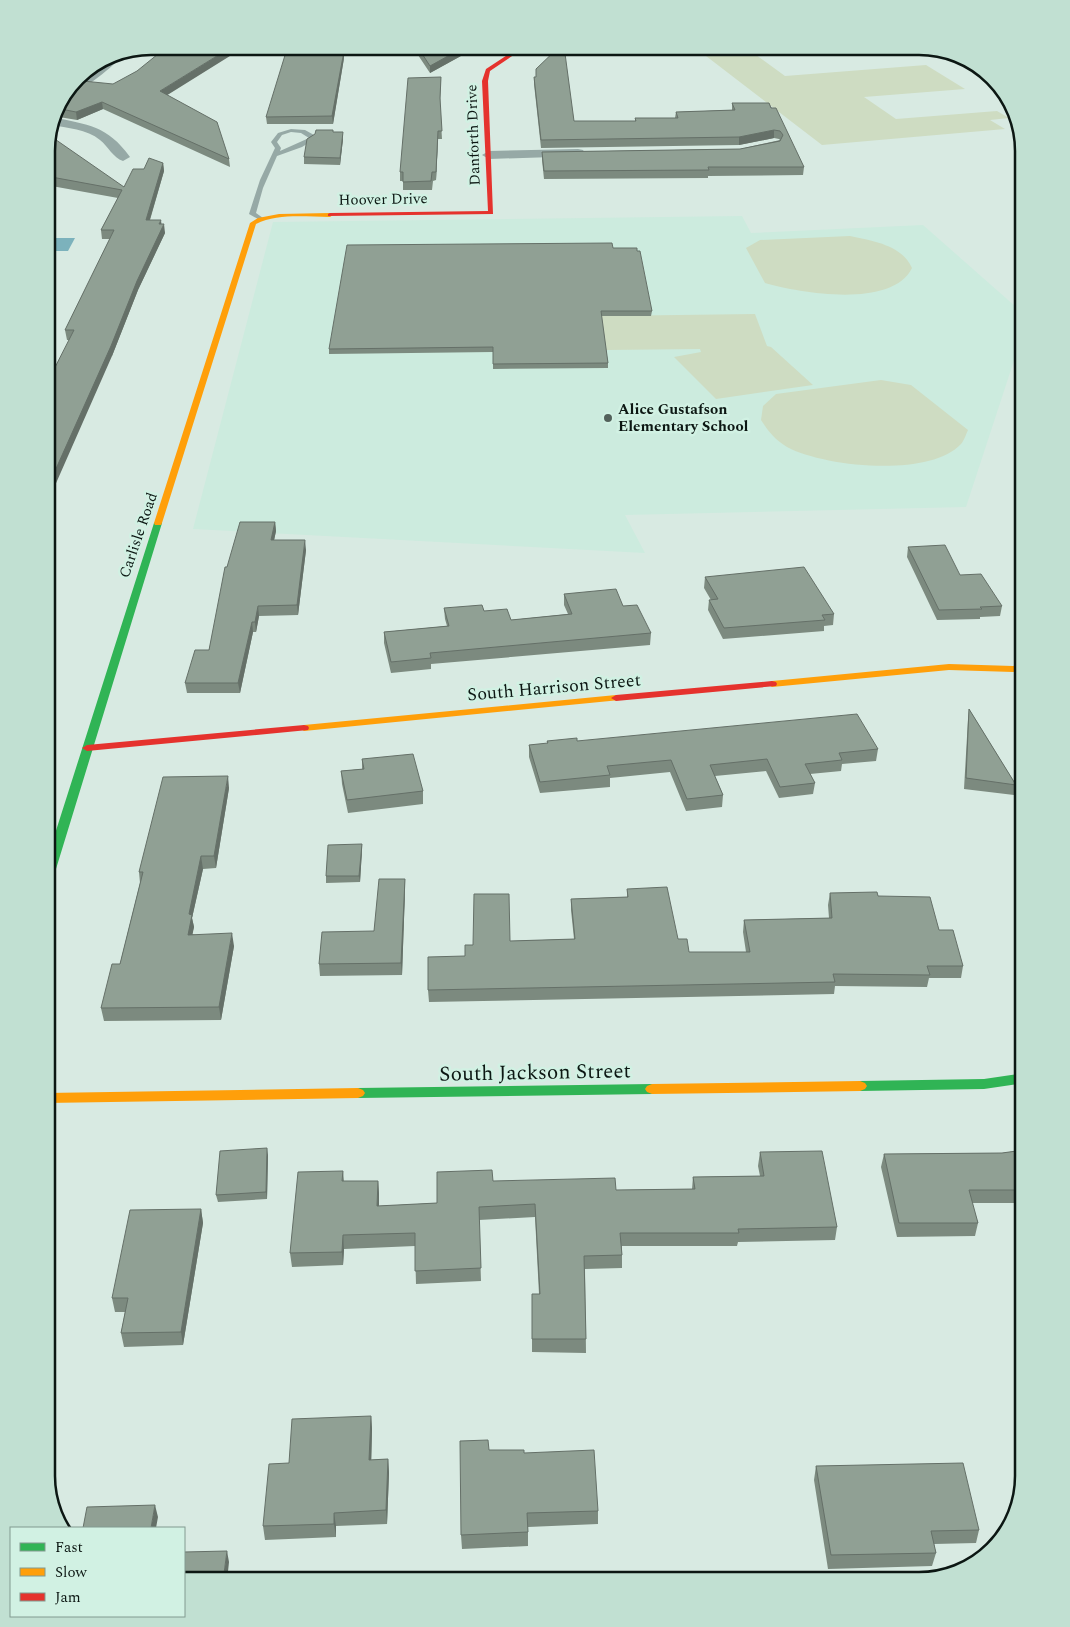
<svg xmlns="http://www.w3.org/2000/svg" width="1070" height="1627" font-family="Spectral,serif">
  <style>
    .built { fill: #ccebde }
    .green { fill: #cedcc2 }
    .water { fill: #7cb2bc }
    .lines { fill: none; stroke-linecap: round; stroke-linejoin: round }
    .lane { fill: #96a9a6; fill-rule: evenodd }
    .street { fill: #96a9a6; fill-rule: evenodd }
    .fast { fill: #30b455; fill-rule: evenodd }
    .slow { fill: #ff9f0a; fill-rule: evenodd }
    .jam { fill: #e5322d; fill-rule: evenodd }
    .wall { fill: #7c8a7f }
    .shaded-wall { fill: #657068 }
    .building { fill: #90a094; stroke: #657068 }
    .poi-dot { fill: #53615b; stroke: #d1f1e3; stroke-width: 2 }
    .labels { text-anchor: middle; stroke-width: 5; stroke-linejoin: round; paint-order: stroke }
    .far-street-label { font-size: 15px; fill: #0c1713; stroke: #d1f1e3 }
    .far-poi-label { font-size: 15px; font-weight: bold; fill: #0c1713; stroke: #d1f1e3; text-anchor: start }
    .street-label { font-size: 18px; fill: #0c1713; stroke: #d1f1e3 }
    .near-street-label { font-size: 21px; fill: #0c1713; stroke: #d1f1e3 }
    .rim { fill: none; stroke: #0c1713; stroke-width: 2.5 }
  </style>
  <rect width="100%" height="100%" fill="#d8eae2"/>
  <path class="built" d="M742,216L751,233L923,225L1024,314V330L966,507L625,515L645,553L193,529L273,222Z"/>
  <path class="green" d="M693,46H744L785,76L926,65L965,89L864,97L896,119L997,111L1009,118L990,120L1005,129L822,145Z
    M850,236C873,241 902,245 912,268C892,309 800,293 765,283L746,248L760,240Z
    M755,314L767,346L771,347L813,385L716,399L674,357L701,352L700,349L606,350L601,316Z
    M881,380L911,385L968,430C966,434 964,441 961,444C930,478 824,467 787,447C775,440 768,431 761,420L763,406L776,394Z"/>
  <path class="water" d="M53,238H75L68,251H47Z"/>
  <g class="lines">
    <path class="lane" d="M927,47L933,49L908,53L905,51Z
      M291,129L305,130L314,135L315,139L302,147L277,156L263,188L256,213L263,218L258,219L249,214L260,180L275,148L271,142L278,133ZM291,132L301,133L309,138L280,151L281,148L277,142L282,135Z"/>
    <path class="street" d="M126,51L125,54C112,66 85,92 67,92L74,81L92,71L112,54Z
      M53,117C88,125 107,125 130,157L123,161C113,158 108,146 100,140C87,129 67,128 51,125Z
      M578,149L583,150L585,153L583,156L489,159L482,155L489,151Z"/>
    <path class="fast" d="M158,520L162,523L52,882L46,886V862L154,523Z
      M1024,1073V1083L984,1089L860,1091L855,1089L853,1086L855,1083L860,1081L984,1079Z
      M652,1084L657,1086L659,1089L657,1092L652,1094L358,1098L353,1096L351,1093L353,1090L358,1088Z"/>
    <path class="slow" d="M279,214L330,213L333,215L330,217C306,217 278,213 256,224L162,523L161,525H155L154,523L250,223L258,218Z
      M949,664L1013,666L1024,664V670L1013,672L949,670L772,687L767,684L772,681Z
      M616,695L620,696L621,698L620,700L304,731L299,728L304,725Z
      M860,1081L865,1083L867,1086L865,1089L860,1091L652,1094L647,1092L645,1089L647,1086L652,1084Z
      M358,1088L363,1090L365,1093L363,1096L358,1098L46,1103V1093Z"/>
    <path class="jam" d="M521,46H527L490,71L488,81L493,214L328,216V214L330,213L488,211L482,81L486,69Z
      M772,681L776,682L777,684L776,686L616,701L611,698L616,695Z
      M304,725L308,726L309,728L308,730L87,751L82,748L87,745Z"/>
  </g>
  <path class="wall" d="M412,46H479L430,73Z
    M344,58L333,124H267L266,117Z
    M441,77L440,105L442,139H438L436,180L433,181L432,190H403V181H400V172Z
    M534,77L574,121H635V118H675L676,112L732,110V103H769L804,167L803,175L708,176V178L544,179L542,160V152L740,149L780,140L779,139L774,138L739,145L541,148L534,84Z
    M72,84L167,95L229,159L230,167L103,109L77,120L53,116L54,111Z
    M333,132L343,139L340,165L304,164V157Z
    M46,144L124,187L144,169L163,163L164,171L150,220L161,224L165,233L138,290L112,356L69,340H67L65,330L110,239H102L101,230L118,198L46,185Z
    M613,248L637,251L652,311L651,316H601L608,363V368L493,369V352L329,354V349Z
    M275,522L276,531L274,540L306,550L298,615L259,616L256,632H253L240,693H187L185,683L209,650L227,567Z
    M908,547L960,575L1002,606L1000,616L980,617V619L937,620L907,557Z
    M705,577L834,614L833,625L824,626V631L723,639L708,610L709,600H711L704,588Z
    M564,594L623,606L651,633L650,645L431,664V669L391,673L384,643V632L447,626L445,619L444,608L484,611L511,620L568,614L564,605Z
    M1024,706V725L1022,714Z
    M969,709L1016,785L1014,795L964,789L968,719Z
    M547,741H577L878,749L876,761L842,764L841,771L810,774L815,783L813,794L779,798L766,771L715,776L723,795L722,807L686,811L670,772L610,778V787L540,793L529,757V745L547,744Z
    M362,759L423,791V804L348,813L342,784L341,771L362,769Z
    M229,788L216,868L203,869L192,918L194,927L192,934L234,946L221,1020L104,1021L101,1008L120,964L140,883L139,872Z
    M362,844V850L360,882L326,883V876Z
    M405,879V891L402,975L320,976L319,964L374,931Z
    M627,889L678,939L689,952H746L743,932L744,920L829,918L828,905L830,893L878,896L939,930L963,966L961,978H929L927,987L835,986L834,994L429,1002L428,990L465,956L473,945L510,941L574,939L571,910V899L627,897Z
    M1024,1150V1217L1018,1203H972L978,1223L975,1236L897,1237L881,1167L884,1154L1002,1153Z
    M760,1152L837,1227L835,1240L738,1242L737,1246H622V1268L585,1269L586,1353L532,1352V1294H539L535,1217L479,1220L481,1281L416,1284L415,1246L344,1249L343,1265L292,1267L290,1253L343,1171L344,1181H378L379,1194V1206L437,1203L493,1181L616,1190L692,1189L693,1177L760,1176L758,1166Z
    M268,1155L267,1199L218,1202L216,1195Z
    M201,1209L203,1223L183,1345L124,1347L121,1333L125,1312H115L112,1298Z
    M371,1416L372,1429L371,1460L388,1459L389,1473L387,1524L336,1526V1537L265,1540L263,1526L289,1463Z
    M1024,1429V1444L1022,1435Z
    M489,1450L524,1453L598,1511V1524L528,1527V1546L462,1549L461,1535Z
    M816,1466L979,1530L976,1543L934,1544L936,1553L932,1566L828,1569L814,1480Z"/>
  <path class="shaded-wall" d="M233,46H246L161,99L160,91Z
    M466,46H479L430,73V66Z
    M344,51V58L333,124L332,116Z
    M102,102L103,109L77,120L76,112Z
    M57,120L58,128L49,132L52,122Z
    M774,130V138L739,145V137Z
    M438,131V139L436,180V172Z
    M343,132V139L340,165V158Z
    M163,163L164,171L147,229L146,220Z
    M161,220L162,229L164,224L165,233L138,290L112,356L46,506V491Z
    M275,522L276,531L272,550L271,540Z
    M305,540L306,550L298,615L297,605Z
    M258,606L259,616L256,632L255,622Z
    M252,622L253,632L240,693L238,683Z
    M228,776L229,788L216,868L214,856Z
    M362,844V850L360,882L359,876Z
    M201,856L203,869L192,918L194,927L190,947L188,935L189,914Z
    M405,879V891L402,975L401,963Z
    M232,933L234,946L221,1020L219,1007Z
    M267,1148L268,1155L267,1199L266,1192Z
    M378,1181L379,1194V1219L377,1206Z
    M201,1209L203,1223L183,1345L181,1332Z
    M343,1235L344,1249L343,1265L342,1252Z
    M371,1416L372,1429L371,1474L369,1460Z
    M388,1459L389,1473L387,1524L386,1510Z
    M155,1505L158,1517L156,1528H151Z
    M334,1513L336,1526V1537L334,1524Z
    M227,1551L229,1562L227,1581H223Z"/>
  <path class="building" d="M165,46H233L160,91L217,122L229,159L102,102L76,112L56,108L72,84L83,81L113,84L137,71L158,54Z
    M417,46H466L430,66Z
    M560,46H564L574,121H636L635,118H678L676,112L735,110L732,103H769L771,108H776L804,167H708L709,170L544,171L542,152L740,149L780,141L783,135L780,131L774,130L739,137L541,140L534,77H536V69Z
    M344,51L332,116L266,117L286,52Z
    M441,77L440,98L442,131H438L436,172H432L431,181L403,182V172H400L408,78Z
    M52,119L57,120L52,122Z
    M316,130H333V132H343L340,158L304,157L307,139L315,134Z
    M49,135L124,187L133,169H144L149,158L163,163L146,220H161L159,224H164L137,281L111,346L46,491V385L74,330H65L114,230H101L122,190L46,176V144Z
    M612,243L613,248H637V251H640L652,311H601L608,363L493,364V347L329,349L347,245Z
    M240,522H275L271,540H305L297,605L258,606L255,622H252L238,683H185L195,650H209L225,567H227Z
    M945,545L960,575L981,574L1002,606L980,607L982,609L939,610L908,547Z
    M804,567L834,614L822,615L825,620L724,628L709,600L718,599L705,577Z
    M616,589L623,606L637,605L651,633L430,653L431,658L391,662L384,632L449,626L444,608L482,605L484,611L507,609L511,620L572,614L564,594Z
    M969,709L1016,785L966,778Z
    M857,714L878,749L839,753L842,760L805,764L815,783L780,787L767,759L710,765L723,795L687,799L671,760L607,766L610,775L540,782L529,745L548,743L547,741L577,738V741Z
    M413,754L423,791L347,800L341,771L364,769L362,759Z
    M228,776L214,856H201L189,914L192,915L188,935L232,933L219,1007L101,1008L112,964H120L143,872H139L163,777Z
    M362,844L359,876H326L328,845Z
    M379,879H405L401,963L319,964L322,932L374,931Z
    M667,887L678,939H687L689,952H750L744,920L832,918L830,893L877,892L878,896L930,897L939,930H953L963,966H927L930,975L833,974L835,982L428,990V957L465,956V945H473L474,894H509L510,941L575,939L571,899L628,897L627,889Z
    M267,1148L266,1192L216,1195L220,1151Z
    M1024,1150V1196L1021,1190H969L978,1223H899L884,1154L1002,1153Z
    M822,1151L837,1227L738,1229L739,1233H620L622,1255L584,1256L586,1339H532V1294H540L535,1204L479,1207L481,1268L415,1271V1233L343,1235L342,1252L290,1253L298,1172L343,1171L342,1181H378L377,1206L437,1203V1172L492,1170L493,1181L615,1178L616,1190L695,1189L693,1177L764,1176L760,1152Z
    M201,1209L181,1332L121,1333L128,1298H112L130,1210Z
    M371,1416L369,1460L388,1459L386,1510L334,1513V1524L263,1526L269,1464L289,1463L292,1419Z
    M488,1440L489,1450H524V1453L594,1450L598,1511L527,1513L528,1532L461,1535L460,1441Z
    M963,1463L979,1530L931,1531L936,1553L831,1555L816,1466Z
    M155,1505L151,1528H83L87,1507Z
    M227,1551L223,1581H184V1552Z"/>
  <circle class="poi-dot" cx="608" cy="418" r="5"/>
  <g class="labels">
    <g class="far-street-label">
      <text transform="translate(473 135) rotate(-92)" y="5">Danforth Drive</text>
      <text transform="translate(383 199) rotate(-1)" y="5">Hoover Drive</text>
      <text transform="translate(138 535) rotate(-71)" y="5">Carlisle Road</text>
    </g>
    <g class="far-poi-label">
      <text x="618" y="414">Alice Gustafson<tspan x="618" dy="17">Elementary School</tspan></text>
    </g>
    <g class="street-label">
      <text transform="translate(554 687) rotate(-5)" y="6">South Harrison Street</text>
    </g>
    <g class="near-street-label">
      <text transform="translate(535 1072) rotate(-1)" y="7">South Jackson Street</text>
    </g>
  </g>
  <path d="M0 0H1070V1627H0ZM151 55H919A96 96 0 0 1 1015 151V1476A96 96 0 0 1 919 1572H151A96 96 0 0 1 55 1476V151A96 96 0 0 1 151 55Z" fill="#c1e0d2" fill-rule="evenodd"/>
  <path class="rim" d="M151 55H919A96 96 0 0 1 1015 151V1476A96 96 0 0 1 919 1572H151A96 96 0 0 1 55 1476V151A96 96 0 0 1 151 55Z"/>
  <rect x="10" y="1527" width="175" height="90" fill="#d1f1e3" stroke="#829a90"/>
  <rect x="20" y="1543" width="25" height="8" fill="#30b455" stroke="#829a90"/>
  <text x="55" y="1552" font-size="15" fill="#0c1713">Fast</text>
  <rect x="20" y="1568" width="25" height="8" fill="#ff9f0a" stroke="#829a90"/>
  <text x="55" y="1577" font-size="15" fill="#0c1713">Slow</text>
  <rect x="20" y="1593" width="25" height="8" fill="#e5322d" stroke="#829a90"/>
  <text x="55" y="1602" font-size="15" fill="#0c1713">Jam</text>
</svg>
